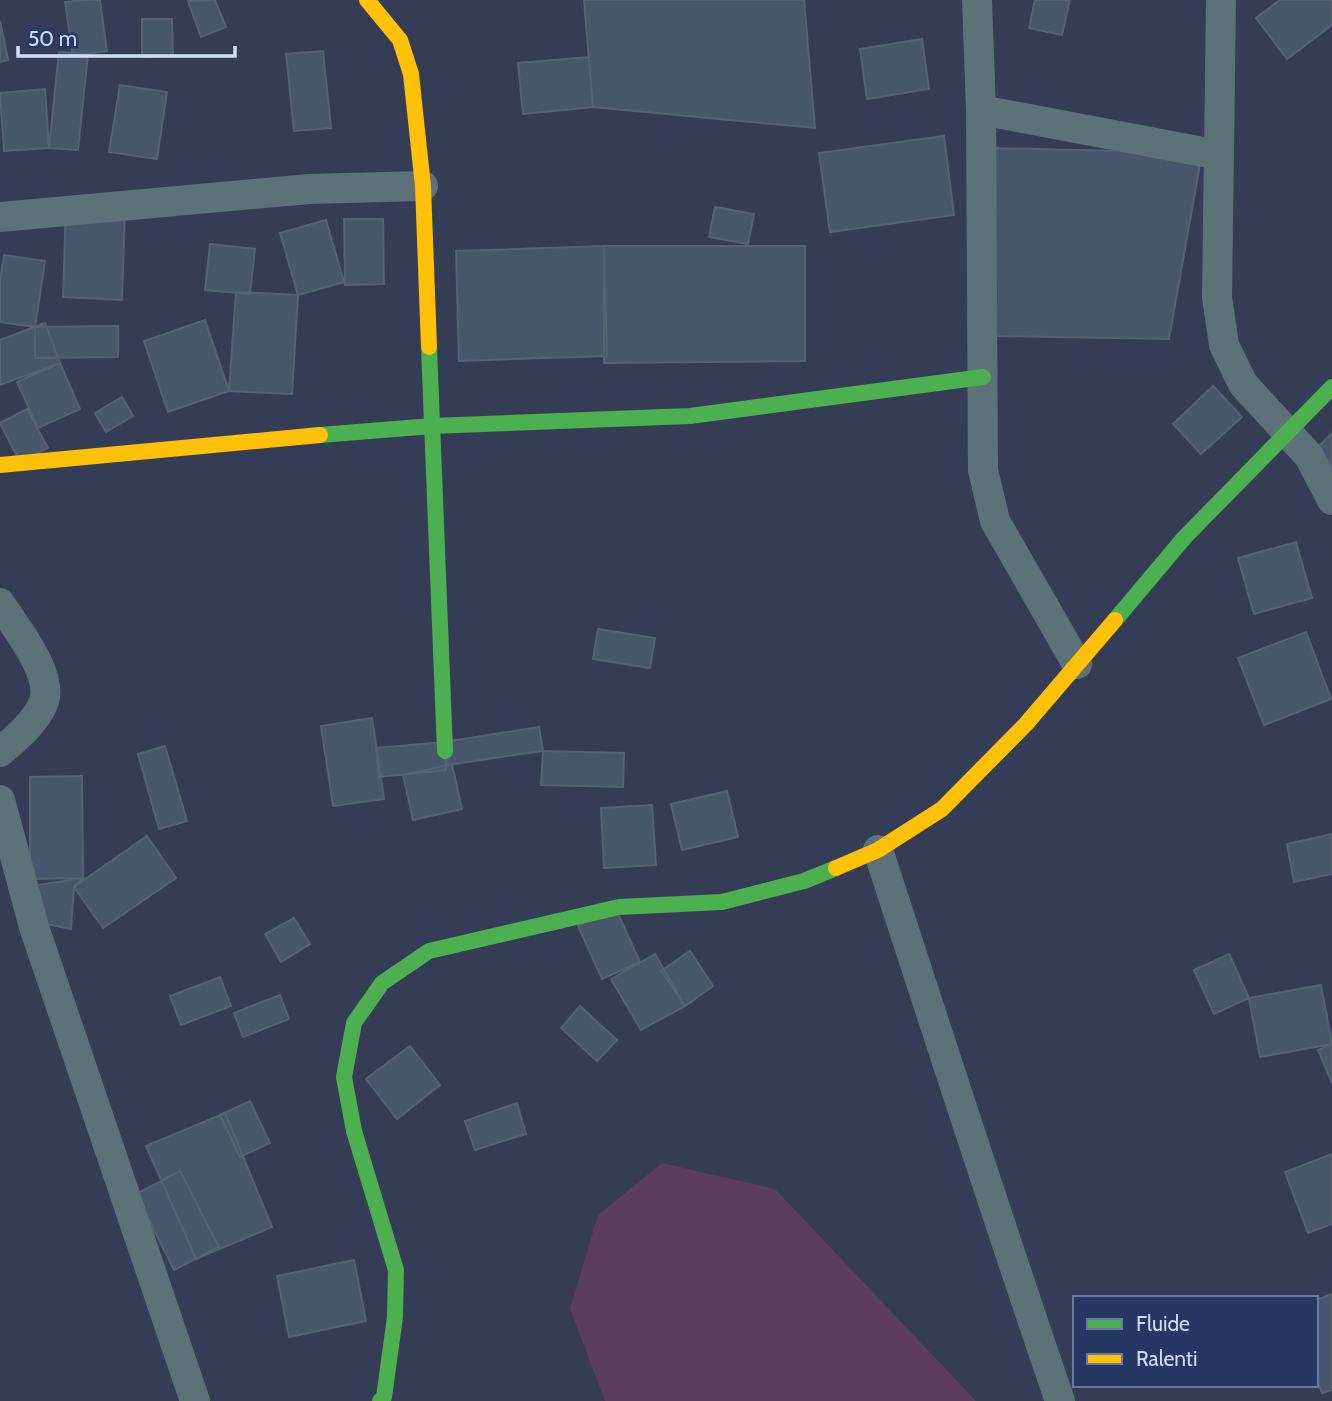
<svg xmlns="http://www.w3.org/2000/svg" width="1332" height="1401" font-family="Cabin,sans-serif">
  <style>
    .green { fill: #5c3d61 }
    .building { fill: #47566a; stroke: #556274; stroke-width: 2 }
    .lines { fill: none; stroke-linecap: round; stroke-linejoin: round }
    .street { stroke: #5d7179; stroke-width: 30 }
    .fast { stroke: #4caf50; stroke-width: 16 }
    .slow { stroke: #ffc107; stroke-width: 16 }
  </style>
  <rect width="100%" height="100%" fill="#343d55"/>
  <path class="green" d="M662,1163L775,1189L976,1401H605L570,1309L598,1215Z"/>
  <path class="building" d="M82,0H100L107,51L73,56L65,2Z
    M215,0L226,27L201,37L188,1Z
    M584,0H804L815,128L593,107Z
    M1035,0H1070L1062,35L1029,28Z
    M1280,0H1332V25L1287,59L1256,18Z
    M142,19H172L173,56L142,57Z
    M0,21L8,60L0,62Z
    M922,39L929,89L867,99L860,49Z
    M323,51L331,128L294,131L286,54Z
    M59,52L88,54L78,150L49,148Z
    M589,57L593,107L523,114L518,63Z
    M120,85L167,92L157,159L109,152Z
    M45,89L49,148L4,151L0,93Z
    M944,136L954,215L830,232L819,153Z
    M990,148L1202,153L1169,339L996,336Z
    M66,205L125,207L122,300L63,297Z
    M715,207L754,214L748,244L709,237Z
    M344,219H383L384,284L345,285Z
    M326,220L344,282L298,295L280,233Z
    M210,244L255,249L250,294L205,290Z
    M604,246L607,356L459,361L456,251Z
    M604,246H805V361L604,363Z
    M4,255L45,261L35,327L0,322V281Z
    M236,292L298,295L292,394L229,391Z
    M205,320L229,391L168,412L144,341Z
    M45,323L60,363L0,385V340Z
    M118,326V357L35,358V327Z
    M60,363L80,409L38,428L17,382Z
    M1213,386L1242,417L1201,454L1173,424Z
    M122,397L133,416L106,432L95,413Z
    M27,409L48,448L20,462L0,423Z
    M1332,433V466L1325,472L1309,456Z
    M1296,542L1312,598L1254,614L1238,558Z
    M598,629L655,638L650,668L593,659Z
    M1306,632L1331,699L1264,725L1238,658Z
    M372,718L384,799L333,806L321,726Z
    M539,727L543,751L447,765L444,742Z
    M444,742L446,770L379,777L376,748Z
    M165,746L187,821L159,829L138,754Z
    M543,751L624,753L623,787L541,785Z
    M452,764L462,809L413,820L403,775Z
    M82,776L83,878L30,879V777Z
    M727,791L738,837L682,850L671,804Z
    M652,805L656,865L604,868L601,808Z
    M1332,834V874L1294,882L1287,844Z
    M147,836L176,878L103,928L74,887Z
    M83,878L74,887L71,929L42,923L37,885Z
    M616,909L640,962L602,979L578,926Z
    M294,918L310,944L281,962L265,934Z
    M690,951L713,986L685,1006L661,971Z
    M655,954L685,1006L641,1030L611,979Z
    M1229,954L1249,998L1214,1014L1194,970Z
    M220,977L231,1006L181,1025L170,996Z
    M1321,985L1332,1044L1260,1057L1249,998Z
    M280,995L289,1019L243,1037L234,1013Z
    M580,1006L617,1040L597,1061L561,1028Z
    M1332,1044V1083L1318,1050Z
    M410,1046L440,1085L397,1119L366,1079Z
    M250,1101L270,1143L240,1157L220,1115Z
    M517,1103L526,1134L475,1150L465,1121Z
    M225,1113L272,1227L196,1259L146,1146Z
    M1332,1154V1224L1308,1233L1285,1172Z
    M180,1171L219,1247L174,1270L136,1194Z
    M354,1260L366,1321L289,1337L277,1276Z
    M1332,1294V1390L1322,1393L1316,1376V1300Z"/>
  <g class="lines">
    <path class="street" d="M977,0L981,110L983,470L995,521L1077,664
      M1221,0L1217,297L1224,345L1243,384L1309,456L1332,500
      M981,110L1219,155
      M0,217L309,189L423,186
      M0,603C14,626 56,676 43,704C34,724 16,738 0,752
      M0,800L34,927L195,1401
      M878,850C938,1034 997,1218 1060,1401"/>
    <path class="fast" d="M429,347L445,751
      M320,435L432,426L690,416L983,377
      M1115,620L1184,538L1332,387
      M380,1401L384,1397L395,1317L396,1270L354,1131L344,1077L354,1023L382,983L429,951L619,907L722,902L804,881L836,868"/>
    <path class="slow" d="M367,0L400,40L411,74L423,186L429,347
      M0,465L320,435
      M836,868L878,850L942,809L1026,724L1115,620"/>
  </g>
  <rect x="1073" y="1296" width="245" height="91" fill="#263763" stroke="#6a7a9f" stroke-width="2"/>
  <rect x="1087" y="1319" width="35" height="10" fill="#4caf50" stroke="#6a7a9f" stroke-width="2"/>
  <text x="1136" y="1331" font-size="21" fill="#d1def9">Fluide</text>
  <rect x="1087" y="1354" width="35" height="10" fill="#ffc107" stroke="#6a7a9f" stroke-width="2"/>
  <text x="1136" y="1366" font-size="21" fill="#d1def9">Ralenti</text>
  <path d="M18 46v10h217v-10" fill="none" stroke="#d1def9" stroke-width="3.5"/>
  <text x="28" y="46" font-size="21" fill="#d1def9" stroke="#263763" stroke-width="5" paint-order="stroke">50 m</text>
</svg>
